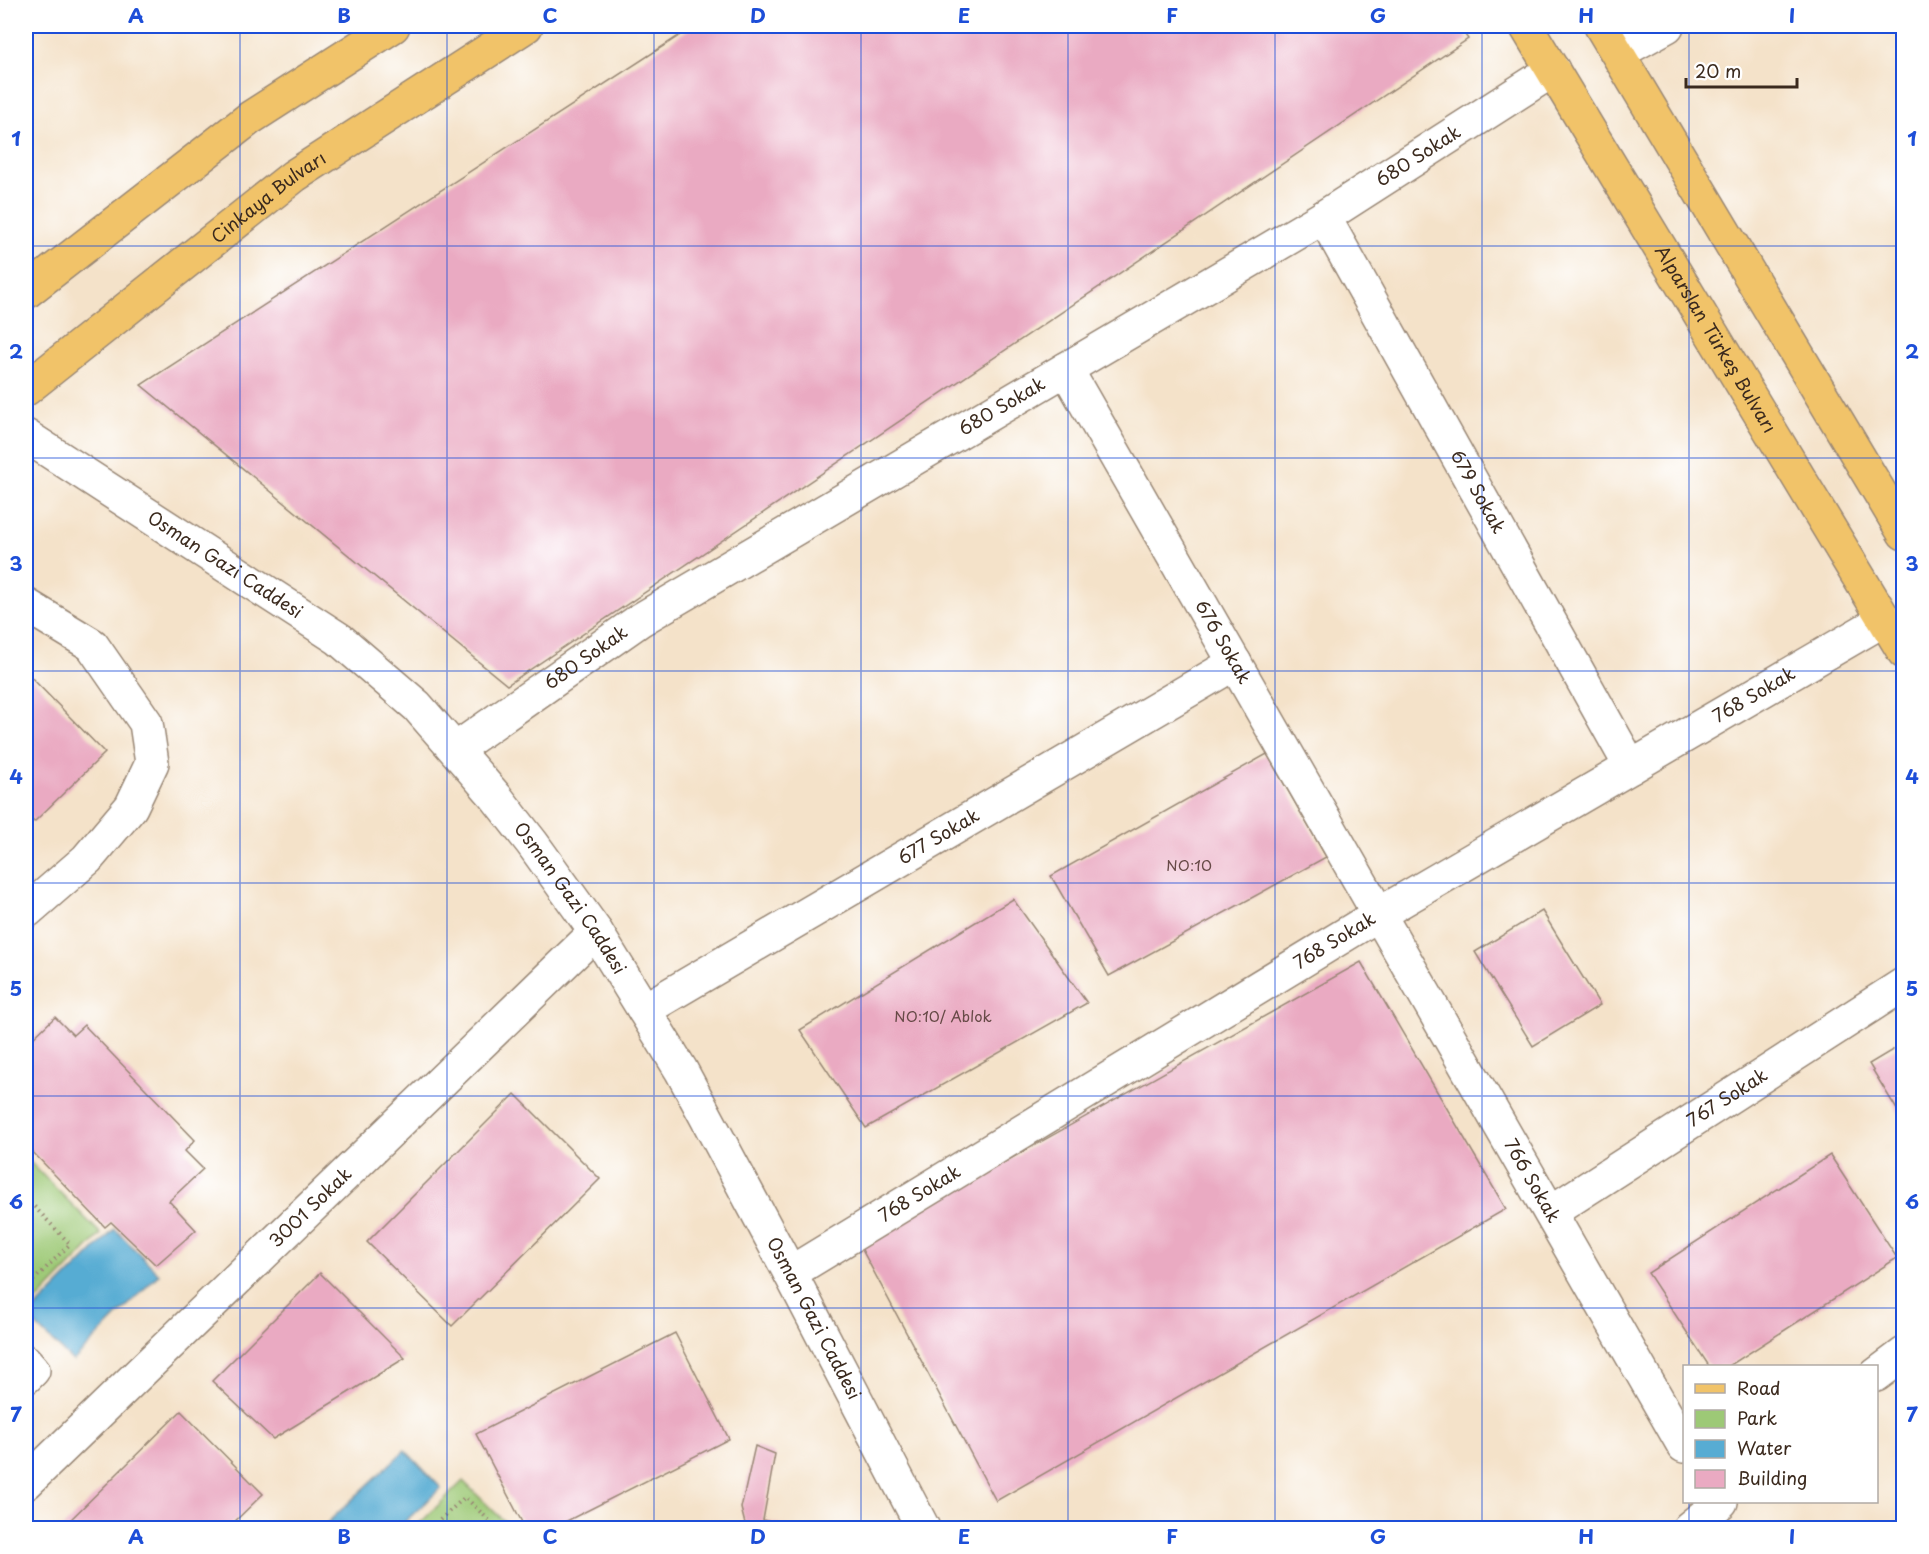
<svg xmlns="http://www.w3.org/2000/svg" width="1929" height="1554" font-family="'Playpen Sans',sans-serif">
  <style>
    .green { fill: #9dc976; stroke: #6c7a4a; stroke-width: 1.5 }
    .water { fill: #57acd3; stroke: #496b78; stroke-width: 1.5 }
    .building { fill: #eaaac2 }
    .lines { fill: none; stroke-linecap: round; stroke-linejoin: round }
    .minor-casing { stroke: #988674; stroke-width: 36 }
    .major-casing { stroke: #988674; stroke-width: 36 }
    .path { stroke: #988674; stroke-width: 4; stroke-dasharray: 1.5 4.5; stroke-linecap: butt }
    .minor { stroke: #fff; stroke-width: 33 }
    .major { stroke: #f1c369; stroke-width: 33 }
    .grid { fill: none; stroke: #1d4ed8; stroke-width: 1.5; stroke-opacity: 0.55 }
    .labels { text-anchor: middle; stroke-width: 5; stroke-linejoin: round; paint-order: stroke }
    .number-label { font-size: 15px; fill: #674a47 }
    .street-label { font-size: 18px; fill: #3b2a1e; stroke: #fff }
    .neatline { fill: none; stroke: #1d4ed8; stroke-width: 2 }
    .grid-label { font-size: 20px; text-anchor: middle; font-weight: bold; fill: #1d4ed8 }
  </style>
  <rect width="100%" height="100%" fill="#fff"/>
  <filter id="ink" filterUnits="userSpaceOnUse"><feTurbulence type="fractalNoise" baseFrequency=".0167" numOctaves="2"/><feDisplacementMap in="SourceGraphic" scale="12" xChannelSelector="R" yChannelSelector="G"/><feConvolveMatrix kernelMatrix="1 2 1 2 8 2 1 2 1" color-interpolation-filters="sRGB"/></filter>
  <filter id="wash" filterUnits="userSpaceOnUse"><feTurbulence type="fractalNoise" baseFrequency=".008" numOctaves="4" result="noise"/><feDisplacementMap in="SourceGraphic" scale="24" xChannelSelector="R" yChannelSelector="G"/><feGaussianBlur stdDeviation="1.35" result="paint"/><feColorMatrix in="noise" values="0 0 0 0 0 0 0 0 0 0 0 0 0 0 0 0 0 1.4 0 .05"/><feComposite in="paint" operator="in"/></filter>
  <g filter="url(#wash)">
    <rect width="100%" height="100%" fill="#f4e2c9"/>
    <path class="green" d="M26,1158L101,1234L26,1312Z
      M463,1481L511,1528H415Z"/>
    <path class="water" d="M115,1229L159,1274L73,1361L27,1317Z
      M405,1450L441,1488L398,1528H328L325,1525Z"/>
    <g id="blocks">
      <path class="building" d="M694,26H1459L1468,39L507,685L141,385Z
        M26,672L105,753L34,822L26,813Z
        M1267,754L1326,857L1109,976L1051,876Z
        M1013,899L1087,1003L866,1128L800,1030Z
        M1542,911L1600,1005L1533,1046L1475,952Z
        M1361,962L1506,1209L996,1501L859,1244Z
        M55,1017L73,1035L84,1025L195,1140L185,1151L203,1169L169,1201L196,1230L156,1265L111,1222L105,1227L26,1145V1045Z
        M1904,1043V1121L1869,1064Z
        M515,1094L600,1179L452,1326L367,1242Z
        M1830,1155L1897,1258L1729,1366H1709L1648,1273Z
        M320,1273L405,1358L273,1439L212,1381Z
        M675,1333L729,1439L553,1528H525L476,1434Z
        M181,1411L263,1494L228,1528H62Z
        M755,1446L775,1454L763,1520L793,1528H746L741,1508Z"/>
    </g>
  </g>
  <g filter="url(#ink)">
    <use href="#blocks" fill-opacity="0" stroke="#988674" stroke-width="1.5"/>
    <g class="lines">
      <g class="minor-casing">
        <g id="minor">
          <path d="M1618,53L1667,26"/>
          <path id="s1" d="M1324,217L1631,767"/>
          <path id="s2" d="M1066,369L1684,1446"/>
          <path id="s3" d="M26,436L339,639L417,706L496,797L532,843L596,932L681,1070L790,1273L923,1528"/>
          <path d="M26,605L92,645L146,723L152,763L131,807L87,859L27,911"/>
          <path id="s4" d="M456,749L640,620L1324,217L1553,70"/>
          <path id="s5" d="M644,1010L1235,663"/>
          <path id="s6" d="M1551,1212L1904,984"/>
          <path id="s7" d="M790,1273L1379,914L1885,619"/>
          <path d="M26,1362L33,1370L26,1377"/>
          <path d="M1876,1375L1904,1354"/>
          <path id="s8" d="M26,1483L596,932"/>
          <path d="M1689,1528L1721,1502"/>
        </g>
      </g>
      <g class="major-casing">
        <g id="major">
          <path id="s9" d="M1526,26L1904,652"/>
          <path d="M1601,26L1904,533"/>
          <path d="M26,292L250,118L393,26"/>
          <path id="s10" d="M26,389L294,176L526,26"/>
        </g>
      </g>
      <path class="path" d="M26,1198L70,1244L26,1288
        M431,1528L465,1497L497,1528"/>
      <use href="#minor" class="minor"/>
      <use href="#major" class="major"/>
    </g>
  </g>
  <path class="grid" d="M240,26V1528M447,26V1528M654,26V1528M861,26V1528M1068,26V1528M1275,26V1528M1482,26V1528M1689,26V1366M26,246H1904M26,458H1904M26,671H1904M26,883H1904M26,1096H1904M26,1308H1904M1689,1502V1528"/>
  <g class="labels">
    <g class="number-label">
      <text x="1189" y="871">NO:10</text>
      <text x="943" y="1022">NO:10/ Ablok</text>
    </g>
    <g class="street-label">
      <text dy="6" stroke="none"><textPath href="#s4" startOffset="1131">680 Sokak</textPath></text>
      <text dy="6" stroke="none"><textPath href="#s10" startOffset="309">Cinkaya Bulvarı</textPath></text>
      <text dy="6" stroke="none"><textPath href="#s9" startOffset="366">Alparslan Türkeş Bulvarı</textPath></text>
      <text dy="6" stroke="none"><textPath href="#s4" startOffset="645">680 Sokak</textPath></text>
      <text dy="6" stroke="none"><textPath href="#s1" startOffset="315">679 Sokak</textPath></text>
      <text dy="6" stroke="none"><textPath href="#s3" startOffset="237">Osman Gazi Caddesi</textPath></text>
      <text dy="6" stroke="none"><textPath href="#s2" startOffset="315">676 Sokak</textPath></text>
      <text dy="6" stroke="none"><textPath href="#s4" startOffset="159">680 Sokak</textPath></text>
      <text dy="6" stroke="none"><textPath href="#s7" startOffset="1124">768 Sokak</textPath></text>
      <text dy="6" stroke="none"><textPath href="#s5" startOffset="342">677 Sokak</textPath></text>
      <text dy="6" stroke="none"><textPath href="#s3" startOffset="722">Osman Gazi Caddesi</textPath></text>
      <text dy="6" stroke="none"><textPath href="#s7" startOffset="638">768 Sokak</textPath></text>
      <text dy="6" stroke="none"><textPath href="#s6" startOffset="210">767 Sokak</textPath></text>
      <text dy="6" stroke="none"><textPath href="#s2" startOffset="936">766 Sokak</textPath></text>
      <text dy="6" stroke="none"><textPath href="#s7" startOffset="152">768 Sokak</textPath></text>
      <text dy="6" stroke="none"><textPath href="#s8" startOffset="396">3001 Sokak</textPath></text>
      <text dy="6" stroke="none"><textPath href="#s3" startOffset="1208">Osman Gazi Caddesi</textPath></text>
    </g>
  </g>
  <rect width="1929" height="1554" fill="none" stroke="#fff" stroke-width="66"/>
  <rect x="1683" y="1365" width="195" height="138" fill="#ffffff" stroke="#b1aaa5" stroke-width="1.5"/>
  <rect x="1695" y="1384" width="30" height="9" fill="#f1c369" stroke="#b1aaa5" stroke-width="1.5"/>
  <text x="1737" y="1395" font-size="18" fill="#3b2a1e">Road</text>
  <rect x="1695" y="1410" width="30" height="18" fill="#9dc976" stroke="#b1aaa5" stroke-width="1.5"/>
  <text x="1737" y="1425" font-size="18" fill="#3b2a1e">Park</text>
  <rect x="1695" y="1440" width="30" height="18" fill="#57acd3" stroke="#b1aaa5" stroke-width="1.5"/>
  <text x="1737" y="1455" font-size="18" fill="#3b2a1e">Water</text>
  <rect x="1695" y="1470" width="30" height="18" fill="#eaaac2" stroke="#b1aaa5" stroke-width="1.5"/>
  <text x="1737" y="1485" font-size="18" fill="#3b2a1e">Building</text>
  <path d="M1686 78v9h111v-9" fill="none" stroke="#3b2a1e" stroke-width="3"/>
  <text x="1695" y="78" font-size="18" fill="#3b2a1e" stroke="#ffffff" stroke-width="4.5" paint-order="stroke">20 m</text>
  <rect x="33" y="33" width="1863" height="1488" class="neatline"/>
  <g class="grid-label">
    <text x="136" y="23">A</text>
    <text x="344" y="23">B</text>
    <text x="550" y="23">C</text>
    <text x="758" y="23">D</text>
    <text x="964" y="23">E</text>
    <text x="1172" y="23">F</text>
    <text x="1378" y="23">G</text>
    <text x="1586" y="23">H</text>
    <text x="1792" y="23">I</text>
    <text x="16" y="146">1</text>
    <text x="1912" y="146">1</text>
    <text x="16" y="359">2</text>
    <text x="1912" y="359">2</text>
    <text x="16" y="571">3</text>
    <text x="1912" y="571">3</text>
    <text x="16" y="784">4</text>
    <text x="1912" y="784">4</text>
    <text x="16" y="996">5</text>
    <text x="1912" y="996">5</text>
    <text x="16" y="1209">6</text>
    <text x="1912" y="1209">6</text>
    <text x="16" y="1422">7</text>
    <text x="1912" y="1422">7</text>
    <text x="136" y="1544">A</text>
    <text x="344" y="1544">B</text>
    <text x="550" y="1544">C</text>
    <text x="758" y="1544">D</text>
    <text x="964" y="1544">E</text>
    <text x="1172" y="1544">F</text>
    <text x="1378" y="1544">G</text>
    <text x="1586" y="1544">H</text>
    <text x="1792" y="1544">I</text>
  </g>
</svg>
